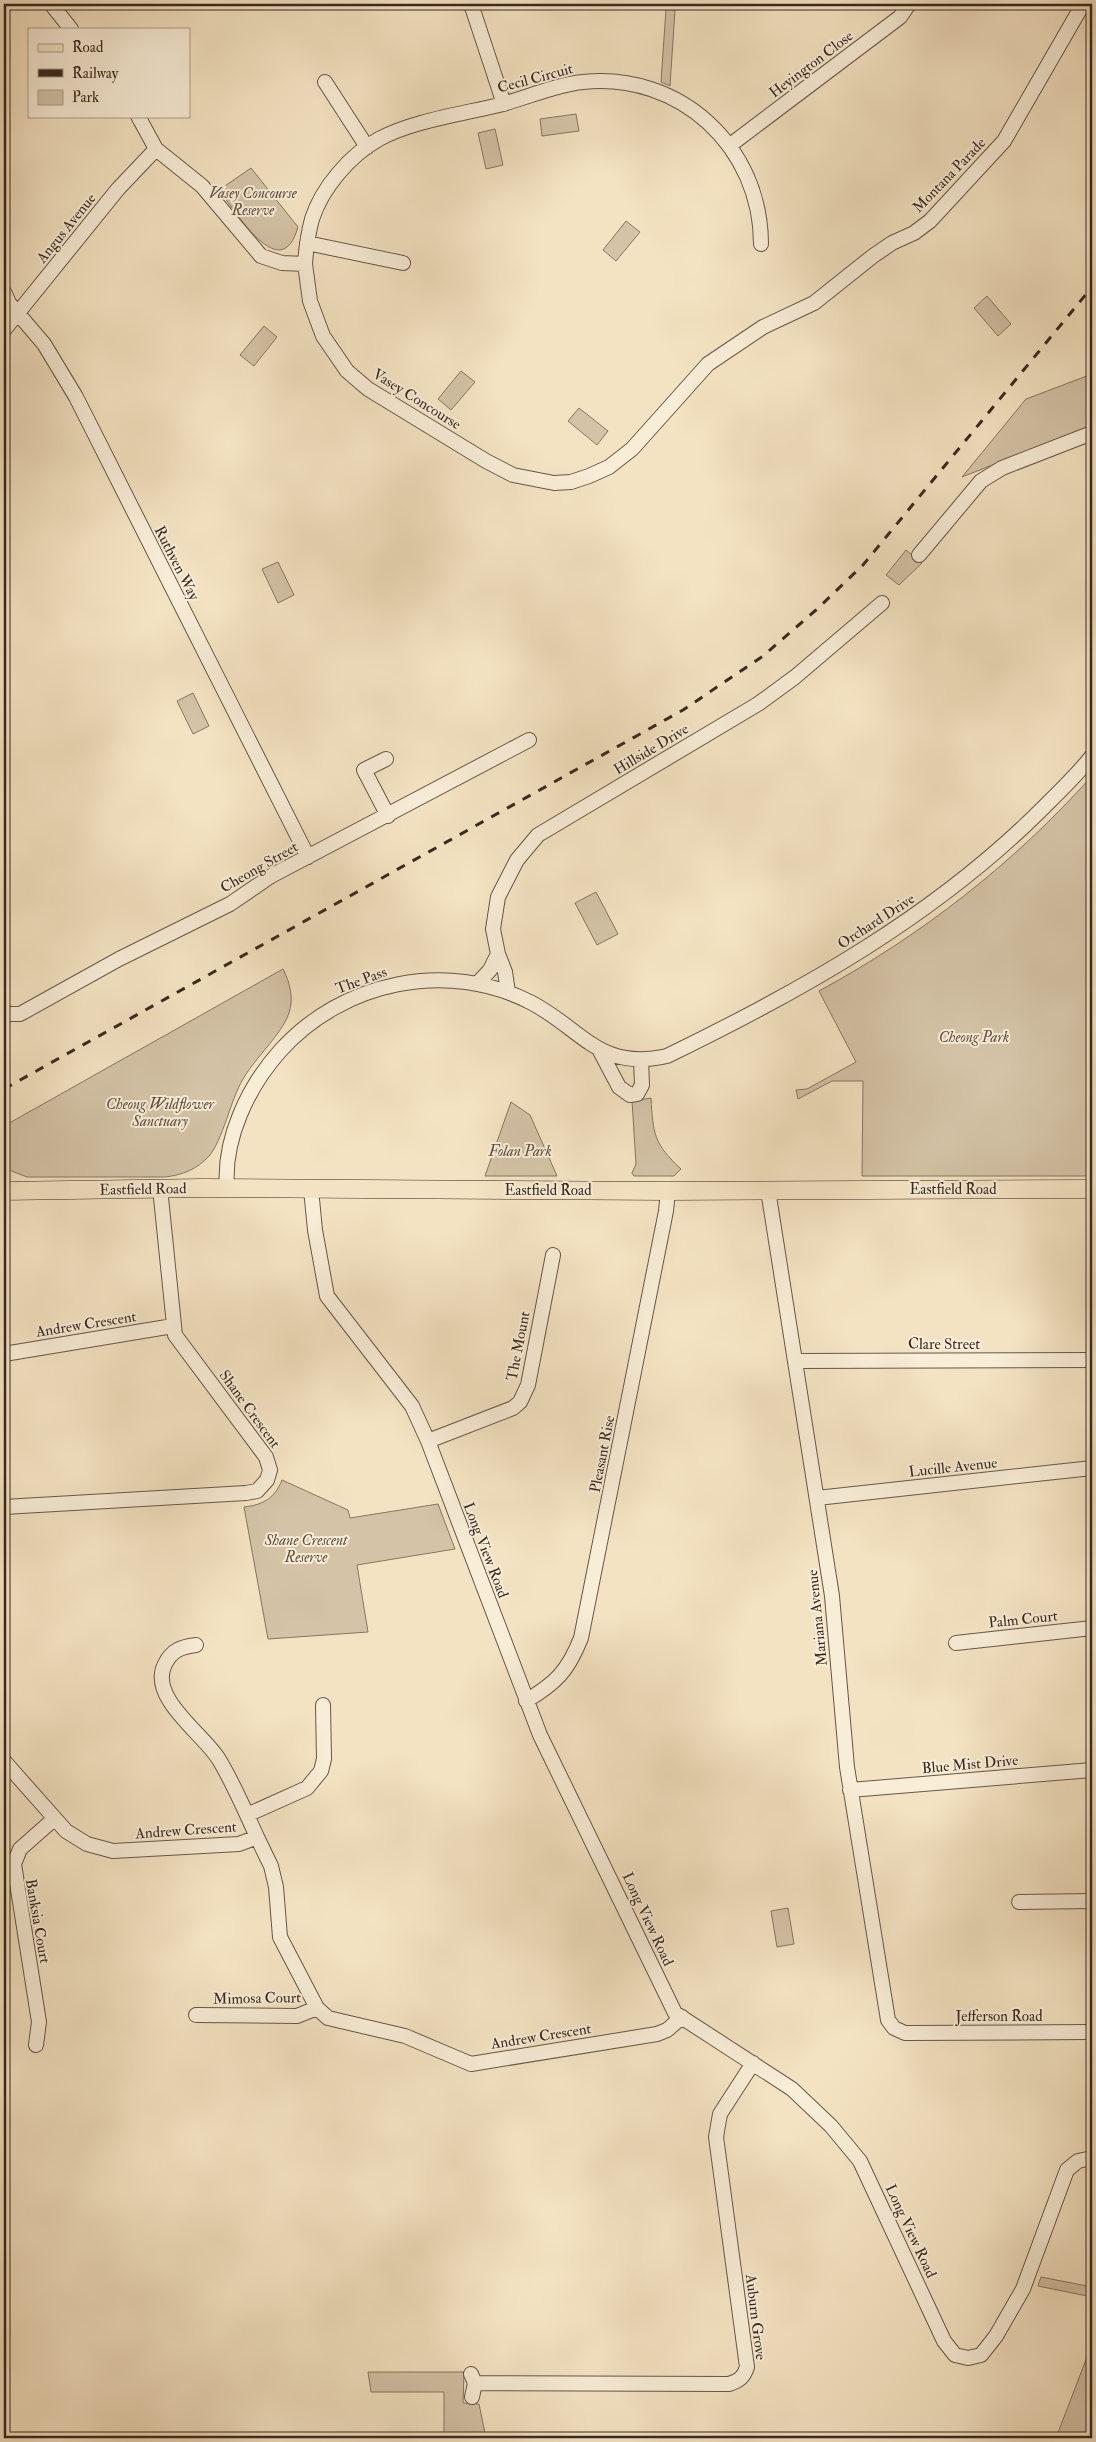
<svg xmlns="http://www.w3.org/2000/svg" width="1096" height="2442" font-family="'IM FELL Double Pica',serif">
  <style>
    .green { fill: #d4c3a7; stroke: #867664 }
    .lines { fill: none; stroke-linecap: round; stroke-linejoin: round }
    .minor-casing { stroke: #675749; stroke-width: 16 }
    .major-casing { stroke: #382821; stroke-width: 19 }
    .minor { stroke: #f8edd7; stroke-width: 14 }
    .major { stroke: #f4e3c2; stroke-width: 18 }
    .rail { stroke: #382821; stroke-width: 3; stroke-dasharray: 9 9; stroke-linecap: butt }
    .labels { text-anchor: middle; stroke-width: 4; stroke-linejoin: round; paint-order: stroke }
    .street-label { font-size: 15px; fill: #382821; stroke: #f8edd7 }
    .park-label { font-size: 15px; font-style: italic; fill: #5f4f42; stroke: #f8edd7 }
  </style>
  <rect width="100%" height="100%" fill="#f4e3c2"/>
  <filter id="stains"><feTurbulence type="fractalNoise" baseFrequency=".004" numOctaves="4"/><feColorMatrix values="0 0 0 0 .2 0 0 0 0 .09 0 0 0 0 .02 0 0 0 .5 -.17"/></filter>
  <radialGradient id="worn" r=".72"><stop offset=".6" stop-color="#630" stop-opacity="0"/><stop offset="1" stop-color="#630" stop-opacity=".3"/></radialGradient>
  <path class="green" d="M666,9L675,10L670,86L661,82Z
    M576,114L579,131L542,136L540,119Z
    M495,129L503,165L486,169L478,133Z
    M251,168L298,227C281,288 235,210 219,190Z
    M626,221L640,232L616,261L603,250Z
    M987,296L1011,324L998,336L974,308Z
    M264,326L277,337L254,366L240,355Z
    M461,371L475,382L451,410L438,399Z
    M1092,374V426L962,477L1026,399Z
    M579,408L608,431L597,445L568,421Z
    M906,550L922,563L899,585L886,575Z
    M278,562L294,595L278,603L262,569Z
    M193,693L209,726L193,734L177,701Z
    M1092,776V1176H862L863,1081H832L798,1099L796,1090L807,1089L856,1062L819,991C922,935 1013,864 1092,776Z
    M596,892L618,934L597,945L575,903Z
    M283,969C290,983 294,998 289,1013C282,1034 255,1058 243,1079C230,1101 223,1140 209,1156C197,1169 183,1175 165,1177H27L4,1168V1126Z
    M651,1098C653,1134 654,1144 681,1169L674,1176H634L632,1173L636,1164L632,1101Z
    M511,1102L530,1115L557,1176H485Z
    M282,1480L348,1510L350,1518L438,1504L455,1549L357,1565L368,1632L268,1639L244,1507C263,1505 275,1498 282,1480Z
    M788,1908L794,1944L777,1947L771,1911Z
    M1041,2277L1092,2287V2297L1038,2286Z
    M1092,2344V2438H1056Z
    M368,2372H464L463,2403L479,2404L486,2438H444V2392H371Z"/>
  <g class="lines">
    <g class="minor-casing">
      <path id="minor" d="M51,4L71,29
        M471,4L504,104
        M325,82L367,147
        M138,116L156,149L202,186L261,256L282,263L305,264L310,301L323,336L347,371L368,389L486,461L513,475L554,483L571,482L589,476L609,467L632,449L708,364L763,327L814,303L873,256L892,243L914,233L930,221L1004,141L1083,4
        M729,146L900,17L909,4
        M307,243L403,263
        M305,264C306,249 308,234 312,219C322,188 350,155 379,139C412,121 462,114 499,105C526,98 554,85 583,82C680,72 761,147 761,244
        M4,292L9,303L44,344L76,397L308,857
        M4,330L118,189L156,149
        M919,555L981,481L1002,468L1092,433
        M386,759L364,770L388,816
        M498,954L505,972L508,992
        M477,984L490,970L498,954L493,929L498,897L517,860L538,835L758,704L795,677L882,603
        M4,1014H20L119,959L230,904L271,876L529,740
        M600,1051L619,1087L630,1095L637,1094L642,1085L641,1060
        M227,1188C223,1139 248,1087 280,1051C343,981 448,959 532,1003C584,1031 600,1071 667,1056C803,990 935,916 1043,808C1060,791 1077,775 1092,756
        M311,1189L315,1230L327,1296L412,1406L428,1441L540,1735L675,2013L792,2089L831,2126L860,2161L944,2341L955,2355L968,2358L981,2355L996,2336L1023,2289L1067,2170L1078,2161L1092,2158
        M768,1190L832,1596L847,1767L888,2020L894,2028L905,2033L1092,2032
        M4,1354L173,1326
        M796,1361L1092,1360
        M428,1441L513,1408L520,1402L528,1385L553,1255
        M817,1498L1092,1468
        M4,1507L246,1493L257,1491L267,1480L270,1470L266,1457L175,1335L160,1188
        M956,1643L1092,1628
        M196,1645C181,1647 172,1650 165,1664C148,1697 202,1733 218,1758C233,1782 245,1811 257,1837
        M526,1701C556,1683 568,1671 581,1638L666,1211L668,1191
        M4,1761L66,1831L87,1844L113,1851L239,1844L257,1837L271,1866L276,1887L280,1937L317,2008L328,2018L405,2036L471,2064L657,2034L667,2030L682,2017
        M850,1790L1092,1770
        M247,1815L307,1788L321,1771L324,1759L323,1705
        M1019,1902L1092,1901
        M196,2015L297,2016L317,2008
        M36,2045L39,2022L14,1864L20,1849L54,1819
        M471,2374L475,2383L472,2397
        M475,2383L729,2384C739,2381 744,2377 747,2367L716,2137L720,2114L753,2063"/>
    </g>
    <g class="major-casing">
      <path id="major" d="M4,1191L201,1188L668,1191L1092,1189"/>
    </g>
    <use href="#minor" class="minor"/>
    <use href="#major" class="major"/>
    <path class="rail" d="M4,1089L683,710L763,656L816,610L863,565L1092,287"/>
  </g>
  <g class="labels">
    <g class="street-label">
      <text transform="translate(811 64) rotate(-37)" y="5">Heyington Close</text>
      <text transform="translate(535 78) rotate(-15)" y="5">Cecil Circuit</text>
      <text transform="translate(949 175) rotate(-46)" y="5">Montana Parade</text>
      <text transform="translate(66 228) rotate(-51)" y="5">Angus Avenue</text>
      <text transform="translate(417 399) rotate(32)" y="5">Vasey Concourse</text>
      <text transform="translate(177 563) rotate(63)" y="5">Ruthven Way</text>
      <text transform="translate(651 749) rotate(-31)" y="5">Hillside Drive</text>
      <text transform="translate(259 867) rotate(-30)" y="5">Cheong Street</text>
      <text transform="translate(876 921) rotate(-33)" y="5">Orchard Drive</text>
      <text transform="translate(361 980) rotate(-20)" y="5">The Pass</text>
      <text transform="translate(143 1189) rotate(-1)" y="5">Eastfield Road</text>
      <text x="953" y="1194">Eastfield Road</text>
      <text x="548" y="1195">Eastfield Road</text>
      <text transform="translate(86 1324) rotate(-9)" y="5">Andrew Crescent</text>
      <text x="944" y="1349">Clare Street</text>
      <text transform="translate(518 1346) rotate(-79)" y="5">The Mount</text>
      <text transform="translate(250 1409) rotate(54)" y="5">Shane Crescent</text>
      <text transform="translate(602 1454) rotate(-79)" y="5">Pleasant Rise</text>
      <text transform="translate(953 1467) rotate(-6)" y="5">Lucille Avenue</text>
      <text transform="translate(486 1550) rotate(69)" y="5">Long View Road</text>
      <text transform="translate(817 1618) rotate(-96)" y="5">Mariana Avenue</text>
      <text transform="translate(1023 1619) rotate(-6)" y="5">Palm Court</text>
      <text transform="translate(970 1764) rotate(-5)" y="5">Blue Mist Drive</text>
      <text transform="translate(186 1830) rotate(-4)" y="5">Andrew Crescent</text>
      <text transform="translate(648 1919) rotate(65)" y="5">Long View Road</text>
      <text transform="translate(38 1921) rotate(80)" y="5">Banksia Court</text>
      <text transform="translate(257 1998) rotate(-1)" y="5">Mimosa Court</text>
      <text x="999" y="2021">Jefferson Road</text>
      <text transform="translate(541 2036) rotate(-9)" y="5">Andrew Crescent</text>
      <text transform="translate(911 2231) rotate(65)" y="5">Long View Road</text>
      <text transform="translate(756 2317) rotate(83)" y="5">Auburn Grove</text>
    </g>
    <g class="park-label">
      <text x="253" y="198">Vasey Concourse<tspan x="253" dy="17">Reserve</tspan></text>
      <text x="974" y="1042">Cheong Park</text>
      <text x="160" y="1109">Cheong Wildflower<tspan x="160" dy="17">Sanctuary</tspan></text>
      <text x="520" y="1156">Folan Park</text>
      <text x="306" y="1545">Shane Crescent<tspan x="306" dy="17">Reserve</tspan></text>
    </g>
  </g>
  <rect width="1096" height="2442" fill="none" stroke="#f4e3c2" stroke-width="20"/>
  <rect x="5" y="5" width="1086" height="2432" fill="none" stroke="#382821" stroke-width="2.5"/>
  <rect x="10" y="10" width="1076" height="2422" fill="none" stroke="#382821"/>
  <rect x="28" y="28" width="162" height="90" fill="#f8edd7" stroke="#ab9e8e"/>
  <rect x="38" y="44" width="25" height="8" fill="#f4e3c2" stroke="#ab9e8e"/>
  <text x="72" y="52" font-size="15" fill="#382821">Road</text>
  <rect x="38" y="69" width="25" height="8" fill="#382821" stroke="#ab9e8e"/>
  <text x="72" y="78" font-size="15" fill="#382821">Railway</text>
  <rect x="38" y="90" width="25" height="15" fill="#d4c3a7" stroke="#ab9e8e"/>
  <text x="72" y="102" font-size="15" fill="#382821">Park</text>
  <rect width="100%" height="100%" filter="url(#stains)"/>
  <rect width="100%" height="100%" fill="url(#worn)"/>
</svg>
